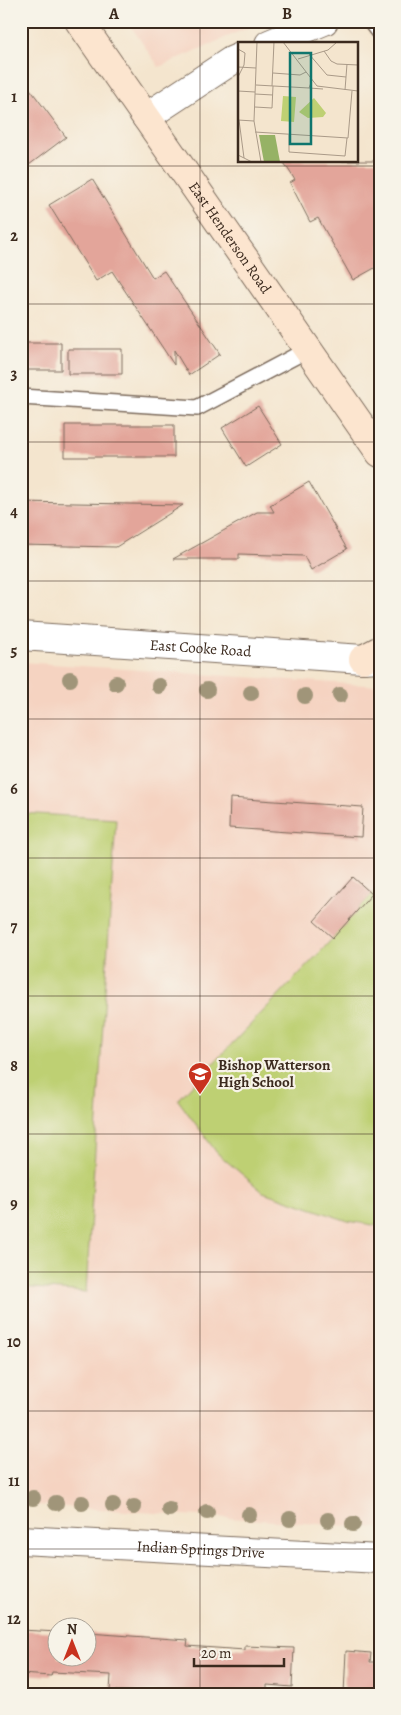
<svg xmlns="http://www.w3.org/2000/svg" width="401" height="1715" font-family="Alegreya,serif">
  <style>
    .built { fill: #f5d3c1 }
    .green { fill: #bed073; stroke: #7c7d48 }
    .building { fill: #e3a59a }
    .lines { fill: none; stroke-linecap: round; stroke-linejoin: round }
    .lane-casing { stroke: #7c6b5c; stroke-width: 18 }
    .street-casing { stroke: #7c6b5c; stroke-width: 30 }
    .secondary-casing { stroke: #7c6b5c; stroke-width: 30 }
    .lane { stroke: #fff; stroke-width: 15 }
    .street { stroke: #fff; stroke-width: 28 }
    .secondary { stroke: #fce5cf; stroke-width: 28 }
    .tree { fill: #a09579 }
    .grid { fill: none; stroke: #3b2a1e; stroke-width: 1; stroke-opacity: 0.55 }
    .labels { text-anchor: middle; stroke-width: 4.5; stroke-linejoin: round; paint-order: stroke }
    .street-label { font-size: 15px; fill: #3b2a1e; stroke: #f7f3e8 }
    .poi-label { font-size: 15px; font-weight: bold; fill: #3b2a1e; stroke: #f7f3e8; text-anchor: start }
    .inset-road { fill: none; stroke: #aa9a88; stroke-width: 1 }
    .view { fill: #0f766e; fill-opacity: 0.15; stroke: #0f766e; stroke-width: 2.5 }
    .inset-edge { fill: none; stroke: #3b2a1e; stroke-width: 2.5 }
    .neatline { fill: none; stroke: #3b2a1e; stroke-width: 2 }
    .grid-label { font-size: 16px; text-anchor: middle; font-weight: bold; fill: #3b2a1e }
  </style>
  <rect width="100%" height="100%" fill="#f7f3e8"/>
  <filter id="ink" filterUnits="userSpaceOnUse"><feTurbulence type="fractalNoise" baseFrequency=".02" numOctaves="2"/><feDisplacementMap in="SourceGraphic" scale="10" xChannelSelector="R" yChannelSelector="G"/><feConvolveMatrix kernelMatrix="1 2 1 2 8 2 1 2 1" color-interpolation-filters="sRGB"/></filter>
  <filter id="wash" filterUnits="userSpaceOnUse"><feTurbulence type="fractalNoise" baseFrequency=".0096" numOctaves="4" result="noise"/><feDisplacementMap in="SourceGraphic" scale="20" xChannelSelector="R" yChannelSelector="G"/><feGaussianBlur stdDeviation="1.12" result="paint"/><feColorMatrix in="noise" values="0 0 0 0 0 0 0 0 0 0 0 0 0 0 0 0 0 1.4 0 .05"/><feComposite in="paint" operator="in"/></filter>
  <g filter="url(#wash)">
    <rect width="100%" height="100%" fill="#f4e5ce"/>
    <path class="built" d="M127,21H263L159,67Z
      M21,662L380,686V1528L21,1504Z"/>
    <path class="green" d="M21,813L116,819L86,1292L21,1287Z
      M380,885V1226L348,1221L263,1192L217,1153L178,1100L322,950Z"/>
    <g id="blocks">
      <path class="building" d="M21,77L66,137L21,171Z
        M283,161H380V265L353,280L318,218L310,222L290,183L295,180Z
        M92,179L153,278L164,271L220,354L189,375L174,350V365L112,271L96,281L49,205Z
        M22,343H61V370H22Z
        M68,349H122V374H68Z
        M258,406L282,444L246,467L222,428Z
        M65,425H174V457H65Z
        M309,482L347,549L311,570L304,556L239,554V559H173L257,512H274L270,505Z
        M21,502L183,505L116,547L21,545Z
        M230,798L363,807L361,837L229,828Z
        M353,877L372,894L333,938L314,921Z
        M21,1630L58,1632V1658H88V1633L188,1640L187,1646L245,1650V1646L294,1648L292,1687L267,1685V1694H168V1692L110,1691L111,1675L52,1672L51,1676L21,1674Z
        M346,1651L371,1653L370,1662H380V1694H344Z"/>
    </g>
  </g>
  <g filter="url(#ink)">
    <use href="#blocks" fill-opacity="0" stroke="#7c6b5c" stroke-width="1"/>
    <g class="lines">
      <g class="lane-casing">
        <path id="lane" d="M370,21L380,34
          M21,397L197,408L307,350"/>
      </g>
      <g class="street-casing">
        <g id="street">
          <path d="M269,44L324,21"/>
          <path d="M146,117L231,61L240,57"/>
          <path id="s1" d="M21,636L363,659L380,658"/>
          <path id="s2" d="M21,1540L380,1559"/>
        </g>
      </g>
      <g class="secondary-casing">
        <g id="secondary">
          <path id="s3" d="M79,21L380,453"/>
          <path d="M363,659L380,650"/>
        </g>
      </g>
      <use href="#lane" class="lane"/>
      <use href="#street" class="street"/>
      <use href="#secondary" class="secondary"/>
    </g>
    <g class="tree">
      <circle cx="70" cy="679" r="8"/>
      <circle cx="116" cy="683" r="8"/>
      <circle cx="159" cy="686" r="8"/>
      <circle cx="207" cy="690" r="8"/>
      <circle cx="251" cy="693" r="8"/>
      <circle cx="340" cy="695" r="8"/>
      <circle cx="305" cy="696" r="8"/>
      <circle cx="33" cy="1498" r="8"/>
      <circle cx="56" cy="1503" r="8"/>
      <circle cx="82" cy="1503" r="8"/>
      <circle cx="113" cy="1505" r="8"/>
      <circle cx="134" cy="1507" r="8"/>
      <circle cx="169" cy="1509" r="8"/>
      <circle cx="207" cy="1512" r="8"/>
      <circle cx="249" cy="1515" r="8"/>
      <circle cx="290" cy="1519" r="8"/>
      <circle cx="328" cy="1520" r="8"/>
      <circle cx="353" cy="1524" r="8"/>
    </g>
  </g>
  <path class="grid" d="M200,21V1694M21,166H380M21,304H380M21,442H380M21,581H380M21,719H380M21,858H380M21,996H380M21,1134H380M21,1272H380M21,1411H380M21,1549H380"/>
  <defs>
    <g id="school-pin" transform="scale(1.25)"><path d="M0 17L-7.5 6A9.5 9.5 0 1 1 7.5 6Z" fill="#c8321e" stroke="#f7f3e8"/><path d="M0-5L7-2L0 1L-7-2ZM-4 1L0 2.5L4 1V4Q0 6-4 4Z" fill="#fff"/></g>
  </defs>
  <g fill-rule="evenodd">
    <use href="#school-pin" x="200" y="1074"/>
  </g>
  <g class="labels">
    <g class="street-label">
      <text dy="5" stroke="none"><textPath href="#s3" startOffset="264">East Henderson Road</textPath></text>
      <text dy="5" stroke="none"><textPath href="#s1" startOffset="180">East Cooke Road</textPath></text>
      <text dy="5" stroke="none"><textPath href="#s2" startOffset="180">Indian Springs Drive</textPath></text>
    </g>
    <g class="poi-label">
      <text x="218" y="1070">Bishop Watterson<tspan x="218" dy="17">High School</tspan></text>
    </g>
  </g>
  <g transform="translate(238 42)">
    <rect width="120" height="120" fill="#f4e5ce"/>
    <path d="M45,54L58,55L56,80L43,79ZM76,56L88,71L85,75L70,76L61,70Z" fill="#bed073"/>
    <path d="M21,93H37L42,120H26Z" fill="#96b265"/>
    <path class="inset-road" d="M19,0L16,79L23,120M45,0L79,44L120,49M0,7L7,11L6,23L0,35M86,9L93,19L99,22L120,23M71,12L89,33L108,35M60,17L90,8L99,0M0,25L18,26M35,31L62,33L68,30M74,38L71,46L85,47M18,43L71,46M34,44L36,0M107,48L109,22M0,49L17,50M17,52L35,53M17,65L34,66L35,44M0,78L16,79M1,78L6,116M17,90L110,96L114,49M51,93V110L107,114L109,96M0,113L14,120"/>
    <path class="view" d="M52,11H73V102H52Z"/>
    <rect width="120" height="120" class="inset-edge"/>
  </g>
  <rect width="401" height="1715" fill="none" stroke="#f7f3e8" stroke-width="55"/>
  <g transform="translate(72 1642)"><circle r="24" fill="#f7f3e8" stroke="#aca397"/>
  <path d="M0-4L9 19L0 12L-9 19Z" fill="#c8321e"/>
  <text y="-8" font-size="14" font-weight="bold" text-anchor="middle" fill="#3b2a1e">N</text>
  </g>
  <path d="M194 1658v8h90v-8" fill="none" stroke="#3b2a1e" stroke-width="2.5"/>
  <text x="201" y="1658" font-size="15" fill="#3b2a1e" stroke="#f7f3e8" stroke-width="4" paint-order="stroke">20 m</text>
  <rect x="28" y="28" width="346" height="1660" class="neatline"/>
  <g class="grid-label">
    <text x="114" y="19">A</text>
    <text x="287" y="19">B</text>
    <text x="14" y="102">1</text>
    <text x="14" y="241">2</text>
    <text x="14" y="379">3</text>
    <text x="14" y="517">4</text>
    <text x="14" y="656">5</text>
    <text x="14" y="794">6</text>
    <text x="14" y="932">7</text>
    <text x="14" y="1071">8</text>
    <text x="14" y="1209">9</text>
    <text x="14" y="1347">10</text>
    <text x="14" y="1486">11</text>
    <text x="14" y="1624">12</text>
  </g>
</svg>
